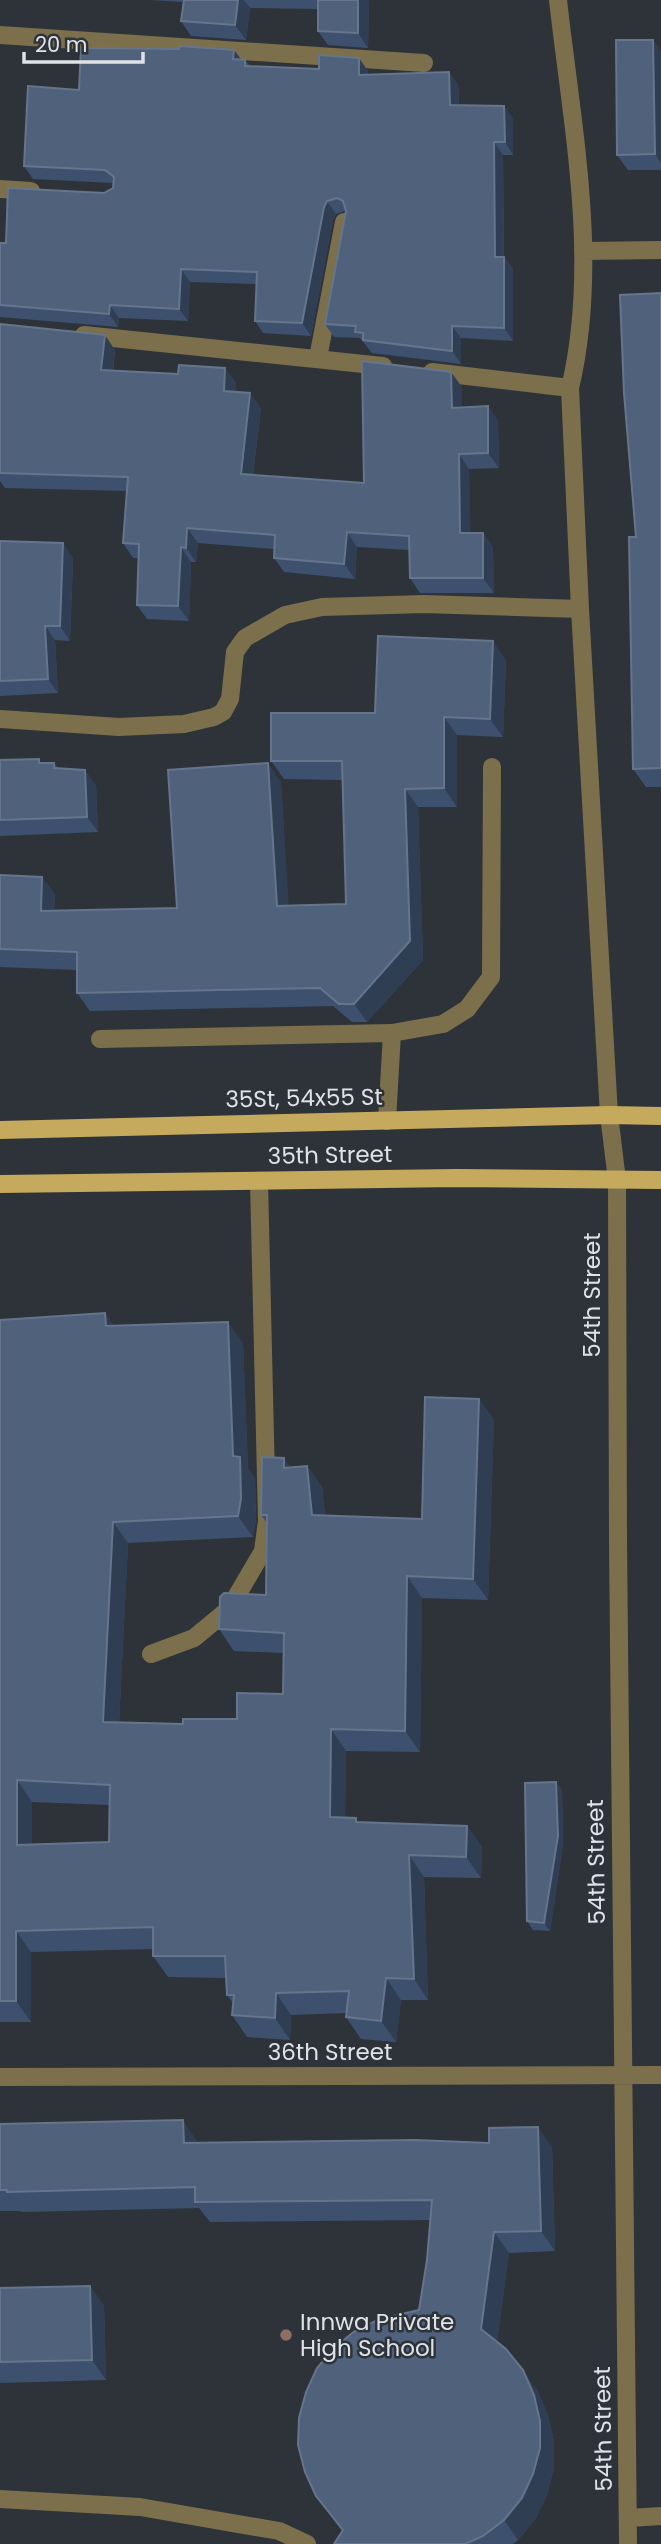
<svg xmlns="http://www.w3.org/2000/svg" width="661" height="2544" font-family="Poppins,sans-serif">
  <style>
    .lines { fill: none; stroke-linecap: round; stroke-linejoin: round }
    .minor { stroke: #7c6f4b; stroke-width: 18 }
    .major { stroke: #c5aa5d; stroke-width: 18 }
    .wall { fill: #3d516e; fill-rule: evenodd }
    .shaded-wall { fill: #303e54 }
    .building { fill: #4f617b; stroke: #65758c; stroke-width: 2; fill-rule: evenodd }
    .education-dot { fill: #8d6e63; stroke: #2e333a; stroke-width: 2.5 }
    .labels { text-anchor: middle; stroke-width: 5; stroke-linejoin: round; paint-order: stroke }
    .street-label { font-size: 23px; fill: #dfe2e7; stroke: #2e333a }
    .poi-label { font-size: 23px; fill: #dfe2e7; stroke: #2e333a; text-anchor: start }
  </style>
  <rect width="100%" height="100%" fill="#2e333a"/>
  <g class="lines">
    <path class="minor" d="M0,35L424,63
      M0,189L31,191
      M583,251L661,250
      M84,335L383,366
      M318,358L344,222
      M432,372L570,388C600,262 572,126 558,0
      M570,388L580,609L609,1115L617,1180L618,1542L628,2544
      M0,719L119,727L184,724L214,717L223,712L230,699L235,652L245,638L285,615L322,607L424,604L580,609
      M100,1039L392,1033L443,1024L467,1009L491,977L492,767
      M387,1121L392,1033
      M151,1654L194,1638L229,1609L263,1551L267,1521L259,1181
      M0,2077L661,2075
      M0,2499L140,2507L279,2531L307,2544
      M629,2518L661,2516"/>
    <path class="major" d="M0,1130L609,1115L661,1116
      M0,1184L457,1178L661,1180"/>
  </g>
  <path class="wall" d="M150,0H369L368,48L328,45L318,31V9L250,8L246,40L191,36L181,21L184,2Z
    M234,50L241,60H245L250,66L368,71V74L458,84L459,105L504,106L513,119V155H503L504,257L513,269V341L461,338V364L372,353L360,338L334,337L325,324L346,211H345L336,214L333,220L311,336L263,333L255,321L256,284L190,282L188,321L119,318L118,327L0,317V243H6L113,188L114,183L33,179L24,166L79,90Z
    M661,51V170H628L617,155Z
    M661,293V787H646L633,769L636,537Z
    M0,324L115,350L113,371L178,374L225,368L236,383L235,392L261,408L253,475L364,483L462,387V407L488,406L498,421L499,468L469,469L470,533H483L493,548L494,593H420L410,578L409,550L357,547L355,579L284,572L274,558V549L198,543L196,562H191L189,621L147,619L137,605L139,558H133L123,543L127,491L5,488L0,481Z
    M0,541L73,558L70,641L55,640L58,693L0,696Z
    M506,660L503,737L457,735V807H418L423,960L367,1022H352L333,1006L90,1011L77,993V970L0,967V875L42,877L55,895L54,910L177,908L281,782L288,905L346,904L342,780L284,779L271,761L375,713Z
    M0,760L42,763H54L58,768L96,785L98,832L0,836Z
    M105,1313L114,1326L243,1343L248,1469L255,1478L256,1520L253,1537L128,1543L119,1723L183,1724L237,1719L283,1694V1653L234,1651L219,1629L266,1595L267,1523L261,1515L291,1468L307,1466L322,1487L325,1516L422,1519L479,1399L494,1420L488,1600L422,1598L420,1752L346,1751L345,1818L359,1822L467,1826L482,1847L481,1878L424,1877L428,2000H401L396,2042L361,2039L346,2017V2013L291,2015L290,2040L247,2037L232,2015L233,2003L227,1995L226,1978L168,1977L153,1956V1949L31,1952V2022H0V1320ZM32,1802L110,1805L109,1842L32,1844Z
    M556,1782L562,1790L563,1844L550,1931L533,1930L527,1921Z
    M0,2124L197,2141V2142L552,2147L555,2251L509,2253L497,2341L537,2390L548,2415L554,2441V2468L547,2495L536,2518L518,2540L513,2544H334L342,2531L316,2496L419,2310L427,2260L431,2220L210,2222L199,2208L21,2212L20,2211H0Z
    M90,2286L104,2306L106,2380L0,2383V2288Z"/>
  <path class="shaded-wall" d="M238,0H244L250,8L246,40L235,25Z
    M358,0H369L368,48L358,33Z
    M653,40L661,51V163L655,154Z
    M234,50L243,62L233,59Z
    M359,58L368,71V87L359,75Z
    M449,72L458,84L459,118L450,105Z
    M504,106L513,119V155L505,142Z
    M494,142L503,155L504,269L495,257Z
    M327,201L336,214L333,220L311,336L302,323L324,207Z
    M504,257L513,269V341L504,328Z
    M181,269L190,282L188,321L179,309Z
    M110,305L119,318L118,327L109,314Z
    M452,326L461,338V364L452,351Z
    M105,335L115,350L111,385L101,370Z
    M225,368L236,383L234,406L224,391Z
    M451,372L462,387V422L452,408Z
    M250,393L261,408L251,489L241,474Z
    M488,406L498,421L499,468L488,453Z
    M459,454L469,469L471,548L460,533Z
    M187,528L198,543L196,562L186,548Z
    M347,532L357,547L355,579L344,564Z
    M483,533L493,548L494,593L483,578Z
    M63,543L73,558L70,641L60,626Z
    M181,547L191,562L189,621L178,606Z
    M45,626L55,640L58,693L48,679Z
    M493,641L506,660L503,737L490,719Z
    M444,717L457,735V807L444,788Z
    M268,763L281,782L290,924L277,906Z
    M85,770L96,785L98,832L87,817Z
    M405,789L418,807L423,960L367,1022L354,1004Z
    M42,877L55,895L53,929L41,911Z
    M105,1313L120,1334L106,1326Z
    M228,1322L243,1343L248,1469L255,1478L256,1520L253,1537L238,1516L233,1456Z
    M479,1399L494,1420L488,1600L473,1579Z
    M284,1458L299,1479L284,1468Z
    M307,1466L322,1487L327,1536L312,1515Z
    M113,1522L128,1543L118,1743L103,1722Z
    M407,1576L422,1598L420,1752L405,1731Z
    M331,1729L346,1751L345,1839L330,1817Z
    M17,1780L32,1802V1866L17,1845Z
    M556,1782L562,1790L563,1844L550,1931L544,1923Z
    M467,1826L482,1847L481,1878L466,1857Z
    M409,1855L424,1877L428,2000L414,1979Z
    M16,1931L31,1952V2022L16,2001Z
    M386,1978L401,2000L396,2042L381,2021Z
    M276,1993L291,2015L290,2040L275,2018Z
    M183,2120L197,2141L198,2163L184,2143Z
    M538,2127L552,2147L555,2251L541,2231Z
    M494,2232L509,2253L496,2349L481,2329Z
    M90,2286L104,2306L106,2380L92,2360Z
    M523,2370L537,2390L548,2415L554,2441V2468L547,2495L536,2518L518,2540L504,2520Z"/>
  <path class="building" d="M184,0H238L235,25L181,21Z
    M318,0H358V33L318,31Z
    M616,40H653L655,154L617,155Z
    M180,46L234,50L233,59L245,60V66L319,69V55L359,58V75L449,72L450,105L504,106L505,142H494L495,257H504V328L452,326V351L363,340V333L355,332L356,326L325,324L346,211L343,201L337,198L327,201L324,207L302,323L255,321L257,272L181,269L179,309L110,305L109,314L0,305V243H6L8,188L104,193L113,188L114,177L105,170L24,166L28,86L79,90L81,48L179,49Z
    M661,293V768L633,769L629,537H636L624,393L620,295Z
    M0,324L105,335L101,370L178,374L179,365L225,368L224,391L250,393L241,474L364,483L362,361L451,372L452,408L488,406V453L459,454L460,533H483V578H410L409,536L347,532L344,564L274,558L275,535L187,528L186,548L181,547L178,606L137,605L139,544L123,543L128,477L0,473Z
    M0,541L63,543L60,626H45L48,679L0,681Z
    M378,636L493,641L490,719L444,717V788L405,789L410,941L354,1004H339L320,988L77,993V952L0,949V875L42,877L41,911L177,908L168,770L268,763L277,906L346,904L342,761H271V713H375Z
    M39,759V763H54V768L85,770L87,817L0,820V760Z
    M105,1313L106,1326L228,1322L233,1456L240,1457L241,1499L238,1516L113,1522L103,1722L183,1724V1719H237V1693L283,1694L284,1633L219,1629L220,1597L224,1593L266,1595L267,1515H261L262,1457L284,1458V1468L307,1466L312,1515L422,1519L425,1397L479,1399L473,1579L407,1576L405,1731L331,1729L330,1817L356,1818V1822L467,1826L466,1857L409,1855L414,1979L386,1978L381,2021L346,2017L349,1991L276,1993L275,2018L232,2015L234,1995H227L225,1956H153V1927L16,1931V2001H0V1320ZM17,1780L110,1785L109,1842L17,1845Z
    M556,1782L558,1836L544,1923L527,1921L525,1783Z
    M183,2120L184,2143L415,2140L489,2143V2128L538,2127L541,2231L494,2232L481,2329L506,2349L523,2370L534,2395L540,2421V2448L533,2474L522,2498L504,2520L483,2536L465,2544H334L343,2530L316,2496L305,2472L298,2445L299,2418L306,2392L317,2368L335,2347L356,2330L380,2319L419,2310L427,2260L432,2200L195,2202V2187L7,2192V2190H0V2124Z
    M90,2286L92,2360L0,2362V2288Z"/>
  <circle class="education-dot" cx="286" cy="2335" r="7"/>
  <g class="labels">
    <g class="street-label">
      <text transform="translate(304 1098) rotate(-1)" y="8">35St, 54x55 St</text>
      <text transform="translate(330 1155) rotate(-1)" y="8">35th Street</text>
      <text transform="translate(592 1295) rotate(-90)" y="8">54th Street</text>
      <text transform="translate(596 1862) rotate(-91)" y="8">54th Street</text>
      <text x="330" y="2060">36th Street</text>
      <text transform="translate(603 2429) rotate(-91)" y="8">54th Street</text>
    </g>
    <g class="poi-label">
      <text x="300" y="2330">Innwa Private<tspan x="300" dy="26">High School</tspan></text>
    </g>
  </g>
  <path d="M24 52v10h119v-10" fill="none" stroke="#dfe2e7" stroke-width="3.5"/>
  <text x="35" y="52" font-size="21" fill="#dfe2e7" stroke="#2e333a" stroke-width="5" paint-order="stroke">20 m</text>
</svg>
